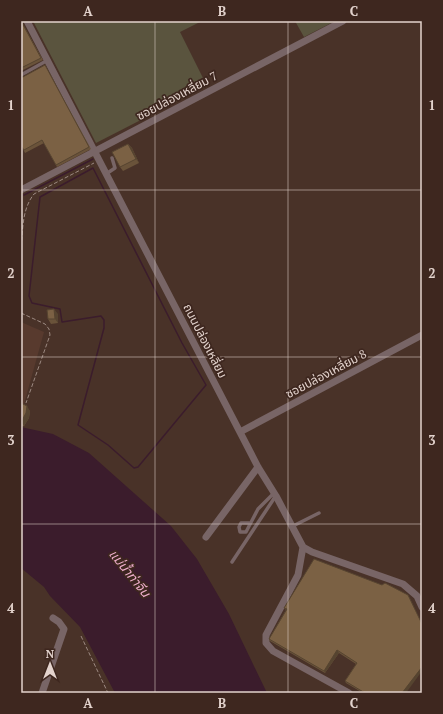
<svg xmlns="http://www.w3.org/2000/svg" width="443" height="714" font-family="'PT Serif','Noto Sans Thai',serif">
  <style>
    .built { fill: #583a2e }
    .green { fill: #5a543e }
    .water { fill: #3b1c2c }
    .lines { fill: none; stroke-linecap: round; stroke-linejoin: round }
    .stream { stroke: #3b1c2c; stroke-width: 1.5 }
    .path { stroke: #9c8981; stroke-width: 1; stroke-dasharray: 4 2; stroke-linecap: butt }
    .service { stroke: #786566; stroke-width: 3.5 }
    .minor { stroke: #786566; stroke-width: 7 }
    .wall { fill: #6a533a }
    .shaded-wall { fill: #564430 }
    .building { fill: #7b6144; stroke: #564430 }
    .grid { fill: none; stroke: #e3d3cd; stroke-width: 1; stroke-opacity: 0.55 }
    .labels { text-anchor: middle; stroke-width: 3.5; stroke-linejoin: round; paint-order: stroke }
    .street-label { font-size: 12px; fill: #e3d3cd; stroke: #3e271f }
    .water-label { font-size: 13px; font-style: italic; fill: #eeaecc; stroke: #3e271f }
    .neatline { fill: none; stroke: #e3d3cd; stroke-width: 1.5 }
    .grid-label { font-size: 13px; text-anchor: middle; font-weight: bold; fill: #e3d3cd }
  </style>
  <rect width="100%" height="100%" fill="#493228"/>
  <path class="built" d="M21,322L44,332L24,404L21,406Z"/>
  <path class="green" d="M33,21H202L180,32L207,86L96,143Z
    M295,21H335L304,37Z"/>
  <path class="water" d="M21,427L53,434L89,453L171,526L197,559L229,614L267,693H115L80,627L50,596L44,587L21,568Z"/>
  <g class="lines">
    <path class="stream" d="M93,168L182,343L206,385L138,467L134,468L108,445L78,425L104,328V320L101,316L62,322L60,309L32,303L29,296L40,197Z
      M24,195L93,159"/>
    <path class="path" d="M21,247C23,229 22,209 34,194L94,163
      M21,313L45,324L49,329L50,335L26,403
      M81,636L108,693"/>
    <path class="service" d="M21,75L48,60
      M106,174L115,168L112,158
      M249,523H241L239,527L240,532H246L258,509L274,493
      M293,526L319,513
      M232,562L275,497"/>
    <path class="minor" d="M27,21L258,467L276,496L303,547L312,552L403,584L417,596L422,607
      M21,190L343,21
      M240,432L422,335
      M206,537L258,467
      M303,547L298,575L266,635V643L273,651L349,693
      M42,693L64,629L59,622L53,618"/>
  </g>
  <path class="wall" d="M21,21L43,60L21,71Z
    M45,65L91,149L57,167L44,143L25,153L22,147H21V78Z
    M128,144L132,148L139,163L123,171L120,167Z
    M58,314V323L51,324L48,319Z
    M21,403L30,411L29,418L24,426H21Z
    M410,598L406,693H363L346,683L345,681L356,664L339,653L325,673L270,641L269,639L286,610L284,608Z"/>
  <path class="shaded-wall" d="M128,144L132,148L139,163L136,159Z
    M54,309L58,314V323L55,319Z
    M27,406L30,411L29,418L24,426L21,422Z
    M337,650L339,653L325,673L324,671Z
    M422,667V671L406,693H402Z"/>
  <path class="building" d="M21,21L41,58L21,68Z
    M45,65L89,147L56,165L42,140L24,150L21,146V78Z
    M128,144L136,159L120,167L112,152Z
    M54,309L55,319H48L47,310Z
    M21,403L27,406L26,413L21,422Z
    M314,559L382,585L385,583L408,595L422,624V667L402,693H365L345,681L357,663L337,650L324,671L269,639L287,609L284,608Z"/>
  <path class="grid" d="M155,21V693M288,21V693M21,190H422M21,357H422M21,524H422"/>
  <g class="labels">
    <g class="street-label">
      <text transform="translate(177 96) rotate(-28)" y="4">ซอยปล่องเหลี่ยม 7</text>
      <text transform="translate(205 341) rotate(63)" y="4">ถนนปล่องเหลี่ยม</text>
      <text transform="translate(326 374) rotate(-28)" y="4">ซอยปล่องเหลี่ยม 8</text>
    </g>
    <g class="water-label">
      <text transform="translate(130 573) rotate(51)" y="5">แม่น้ำท่าจีน</text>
    </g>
  </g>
  <rect width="443" height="714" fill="none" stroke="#3e271f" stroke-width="44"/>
  <g transform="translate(50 664)" stroke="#3e271f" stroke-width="3" paint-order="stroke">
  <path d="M0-3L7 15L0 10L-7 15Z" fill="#e3d3cd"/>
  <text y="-6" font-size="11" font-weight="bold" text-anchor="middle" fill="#e3d3cd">N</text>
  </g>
  <rect x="22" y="22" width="399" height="670" class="neatline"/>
  <g class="grid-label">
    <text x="88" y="16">A</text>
    <text x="222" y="16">B</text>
    <text x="354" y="16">C</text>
    <text x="11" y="110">1</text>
    <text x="432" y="110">1</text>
    <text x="11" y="278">2</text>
    <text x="432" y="278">2</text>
    <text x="11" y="445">3</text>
    <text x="432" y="445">3</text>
    <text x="11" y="613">4</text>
    <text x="432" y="613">4</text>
    <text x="88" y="708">A</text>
    <text x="222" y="708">B</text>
    <text x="354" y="708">C</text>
  </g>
</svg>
